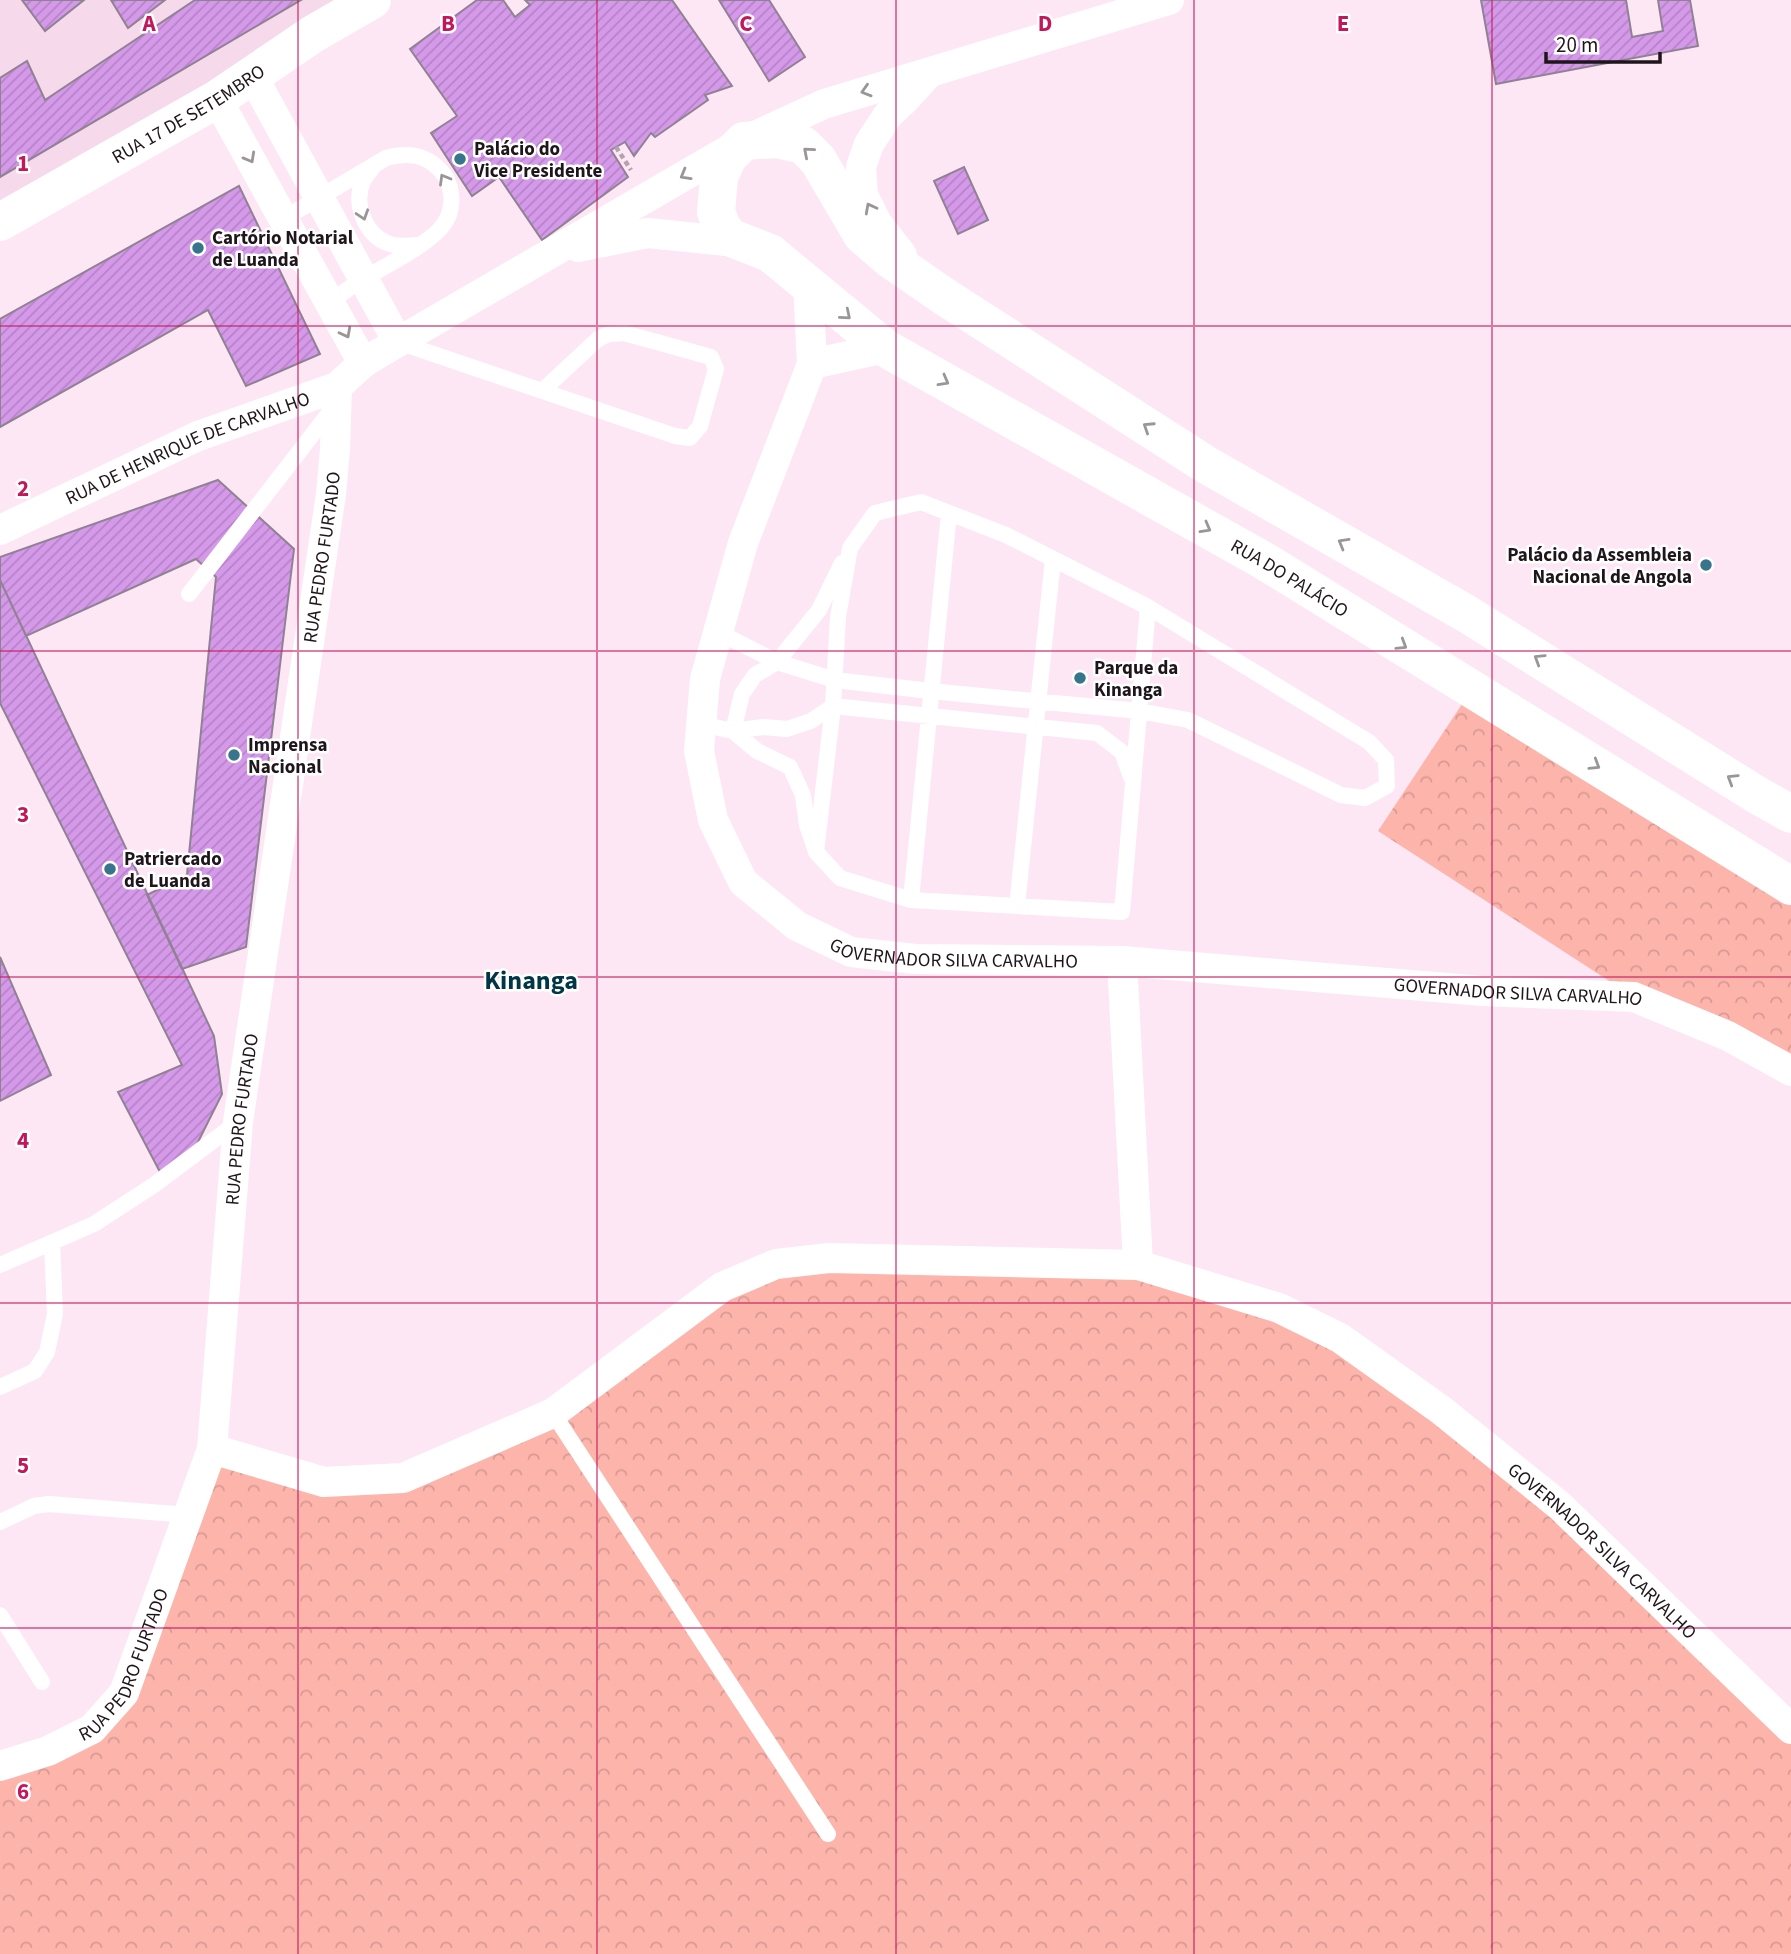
<svg xmlns="http://www.w3.org/2000/svg" width="1791" height="1954" font-family="'Source Sans 3',sans-serif">
  <style>
    .built { fill: #f6d9eb }
    .forest { fill: url(#forest-crowns) }
    .building { fill: url(#building-hatch); stroke: #8f8293; stroke-width: 2 }
    .lines { fill: none; stroke-linecap: round; stroke-linejoin: round }
    .path { stroke: #b4a3ae; stroke-width: 4.5; stroke-dasharray: 5 3.5; stroke-linecap: butt }
    .lane { stroke: #fff; stroke-width: 16 }
    .street { stroke: #fff; stroke-width: 30 }
    .secondary { stroke: #fff; stroke-width: 38 }
    .oneway { stroke: #9a9698 }
    .grid { fill: none; stroke: #c2185b; stroke-width: 2; stroke-opacity: 0.55 }
    .poi-dot { fill: #38758c; stroke: #fff; stroke-width: 2.5 }
    .labels { text-anchor: middle; stroke-width: 5; stroke-linejoin: round; paint-order: stroke }
    .street-label { font-size: 19px; fill: #1e161b; stroke: #fff }
    .poi-label { font-size: 19px; font-weight: bold; fill: #1e161b; stroke: #fff; text-anchor: start }
    .district-label { font-size: 26px; font-weight: bold; fill: #003646; stroke: #fff }
    .grid-label { font-size: 23px; text-anchor: middle; font-weight: bold; fill: #c2185b; stroke: #fff; stroke-width: 5; stroke-linejoin: round; paint-order: stroke }
  </style>
  <defs>
    <pattern id="forest-crowns" width="20" height="18" patternUnits="userSpaceOnUse" patternTransform="scale(1.75)"><rect width="20" height="18" fill="#fcb4ab"/><path d="M2 6a3 3 0 1 1 6 0M12 15a3 3 0 1 1 6 0" fill="none" stroke="#d89a93"/></pattern>
    <pattern id="building-hatch" width="6" height="6" patternUnits="userSpaceOnUse" patternTransform="scale(1.75)"><rect width="6" height="6" fill="#d599e9"/><path d="M-1 1l2-2M0 6l6-6M5 7l2-2" fill="none" stroke="#b683c7"/></pattern>
  </defs>
  <rect width="100%" height="100%" fill="#fde7f5"/>
  <path class="built" d="M0,0H372L0,217Z"/>
  <path class="forest" d="M1472,689L1791,883V1071L1634,997L1378,831Z
    M776,1264L1138,1265L1279,1308L1441,1410L1791,1729V1954H0V1766L124,1693L212,1449L324,1482L404,1478L553,1413Z"/>
  <path class="building" d="M22,0H84L45,31Z
    M111,0H165L128,28Z
    M195,0H301L0,177V78L27,61L45,100Z
    M477,0H503L515,17L530,5L525,0H672L732,86L705,95L708,100L655,137L651,133L634,156L625,142L611,150L628,177L542,240L499,177L472,196L431,133L457,116L410,49Z
    M719,0H769L805,57L769,81Z
    M1481,0H1626L1632,37L1663,31L1658,0H1690L1698,46L1496,84Z
    M964,167L988,220L958,234L934,181Z
    M239,186L320,354L246,386L208,310L0,427V319Z
    M218,480L294,549L246,947L182,969L147,895L187,875L216,577L196,559L26,636L0,580V557Z
    M0,580L214,1036L222,1094L195,1148L160,1172L118,1092L182,1065L0,703Z
    M0,957L51,1075L0,1101Z"/>
  <g class="lines">
    <path class="path" d="M616,147L631,170"/>
    <path class="lane" d="M373,167C370,171 366,176 363,181C353,204 365,236 390,244C399,247 408,246 417,245
      M283,219L386,158C407,152 425,154 440,170C446,176 450,185 451,194C455,225 430,239 407,254C393,262 379,270 365,278C353,285 341,294 330,302
      M398,342L675,436L690,438L700,426L716,369L711,357L624,333L609,334L598,339L542,391
      M842,563L819,610L777,662L755,675L742,694L733,731L763,727L787,729L811,721L833,706L1097,733L1122,752L1131,777
      M189,594L333,408
      M718,632L777,662L835,680L930,691L1139,711L1188,720L1341,795L1365,798L1387,786L1386,760L1369,742L1148,607L1006,535L921,502L875,513L850,548L838,617L833,706L816,852
      M701,724L733,731L757,751L790,767L803,795L807,825L816,852L840,878L911,900L1122,912L1148,607
      M911,900L949,513
      M1017,906L1053,559
      M0,1265L94,1224L154,1185L238,1122
      M0,1387L35,1371L47,1352L55,1314L52,1242
      M553,1413L828,1834
      M0,1522L34,1506L49,1504L188,1515
      M0,1615L42,1682"/>
    <g class="street">
      <path d="M252,75L398,342"/>
      <path d="M217,99L363,363"/>
      <path d="M578,247L648,233L746,243"/>
      <path d="M902,255L877,223L863,195L861,167L869,144L888,115L905,99L928,74"/>
      <path id="s1" d="M808,283L812,364L743,543L705,679L699,751L713,820L743,882L797,926L851,952L915,959L1122,961L1483,991L1634,997L1728,1036L1791,1071"/>
      <path d="M812,364L885,348"/>
      <path id="s2" d="M0,530L198,436L337,387L363,363L398,342L744,141L824,104L1169,0"/>
      <path d="M1122,961L1138,1265"/>
      <path id="s3" d="M212,1449L324,1482L403,1478L553,1413L722,1287L776,1264L829,1258L1138,1265L1279,1308L1340,1338L1441,1410L1560,1506L1791,1729"/>
      <path id="s4" d="M0,1766L48,1751L92,1729L124,1693L212,1449L238,1122L331,494L335,449L337,387"/>
    </g>
    <g class="secondary">
      <path id="s5" d="M0,222L217,99L313,34L372,0"/>
      <path id="s6" d="M1791,814L1757,795L1467,614L1205,464L945,297L890,259L862,235L818,160L803,145L777,139L744,141L728,157L719,177L716,212L722,227L729,237L770,253L885,348L1266,562L1791,886"/>
    </g>
  </g>
  <defs><path id="oneway-chevron" d="M-2-3.5L2.5 0L-2 3.5" fill="none" stroke-width="1.6" stroke-linecap="round" stroke-linejoin="round" transform="scale(1.75)"/></defs>
  <g class="oneway">
    <use href="#oneway-chevron" transform="translate(866 91) rotate(163)"/>
    <use href="#oneway-chevron" transform="translate(808 152) rotate(-139)"/>
    <use href="#oneway-chevron" transform="translate(250 158) rotate(61)"/>
    <use href="#oneway-chevron" transform="translate(685 175) rotate(150)"/>
    <use href="#oneway-chevron" transform="translate(444 179) rotate(-120)"/>
    <use href="#oneway-chevron" transform="translate(870 208) rotate(-118)"/>
    <use href="#oneway-chevron" transform="translate(363 215) rotate(72)"/>
    <use href="#oneway-chevron" transform="translate(846 315) rotate(40)"/>
    <use href="#oneway-chevron" transform="translate(346 333) rotate(62)"/>
    <use href="#oneway-chevron" transform="translate(944 381) rotate(29)"/>
    <use href="#oneway-chevron" transform="translate(1148 427) rotate(-147)"/>
    <use href="#oneway-chevron" transform="translate(1206 528) rotate(29)"/>
    <use href="#oneway-chevron" transform="translate(1343 543) rotate(-150)"/>
    <use href="#oneway-chevron" transform="translate(1402 645) rotate(32)"/>
    <use href="#oneway-chevron" transform="translate(1539 659) rotate(-148)"/>
    <use href="#oneway-chevron" transform="translate(1595 765) rotate(32)"/>
    <use href="#oneway-chevron" transform="translate(1732 779) rotate(-148)"/>
  </g>
  <path class="grid" d="M298,0V1954M597,0V1954M896,0V1954M1194,0V1954M1492,0V1954M0,326H1791M0,651H1791M0,977H1791M0,1303H1791M0,1628H1791"/>
  <g class="poi-dot">
    <circle cx="460" cy="159" r="7"/>
    <circle cx="198" cy="248" r="7"/>
    <circle cx="1706" cy="565" r="7"/>
    <circle cx="1080" cy="678" r="7"/>
    <circle cx="234" cy="755" r="7"/>
    <circle cx="110" cy="869" r="7"/>
  </g>
  <g class="labels">
    <g class="street-label">
      <text dy="7" stroke="none"><textPath href="#s5" startOffset="217">RUA 17 DE SETEMBRO</textPath></text>
      <text dy="7" stroke="none"><textPath href="#s2" startOffset="205">RUA DE HENRIQUE DE CARVALHO</textPath></text>
      <text dy="7" stroke="none"><textPath href="#s4" startOffset="1306">RUA PEDRO FURTADO</textPath></text>
      <text dy="7" stroke="none"><textPath href="#s6" startOffset="2030">RUA DO PALÁCIO</textPath></text>
      <text dy="7" stroke="none"><textPath href="#s1" startOffset="858">GOVERNADOR SILVA CARVALHO</textPath></text>
      <text dy="7" stroke="none"><textPath href="#s1" startOffset="1424">GOVERNADOR SILVA CARVALHO</textPath></text>
      <text dy="7" stroke="none"><textPath href="#s4" startOffset="738">RUA PEDRO FURTADO</textPath></text>
      <text dy="7" stroke="none"><textPath href="#s3" startOffset="1545">GOVERNADOR SILVA CARVALHO</textPath></text>
      <text dy="7" stroke="none"><textPath href="#s4" startOffset="172">RUA PEDRO FURTADO</textPath></text>
    </g>
    <g class="poi-label">
      <text x="474" y="155">Palácio do<tspan x="474" dy="22">Vice Presidente</tspan></text>
      <text x="212" y="244">Cartório Notarial<tspan x="212" dy="22">de Luanda</tspan></text>
      <text x="1692" y="561" text-anchor="end">Palácio da Assembleia<tspan x="1692" dy="22">Nacional de Angola</tspan></text>
      <text x="1094" y="674">Parque da<tspan x="1094" dy="22">Kinanga</tspan></text>
      <text x="248" y="751">Imprensa<tspan x="248" dy="22">Nacional</tspan></text>
      <text x="124" y="865">Patriercado<tspan x="124" dy="22">de Luanda</tspan></text>
    </g>
    <g class="district-label">
      <text x="531" y="989">Kinanga</text>
    </g>
  </g>
  <g class="grid-label">
    <text x="149" y="31">A</text>
    <text x="448" y="31">B</text>
    <text x="746" y="31">C</text>
    <text x="1045" y="31">D</text>
    <text x="1343" y="31">E</text>
    <text x="23" y="171">1</text>
    <text x="23" y="496">2</text>
    <text x="23" y="822">3</text>
    <text x="23" y="1148">4</text>
    <text x="23" y="1473">5</text>
    <text x="23" y="1799">6</text>
  </g>
  <path d="M1546 52v10h114v-10" fill="none" stroke="#1e161b" stroke-width="3.5"/>
  <text x="1556" y="52" font-size="21" fill="#1e161b" stroke="#ffffff" stroke-width="5" paint-order="stroke">20 m</text>
</svg>
